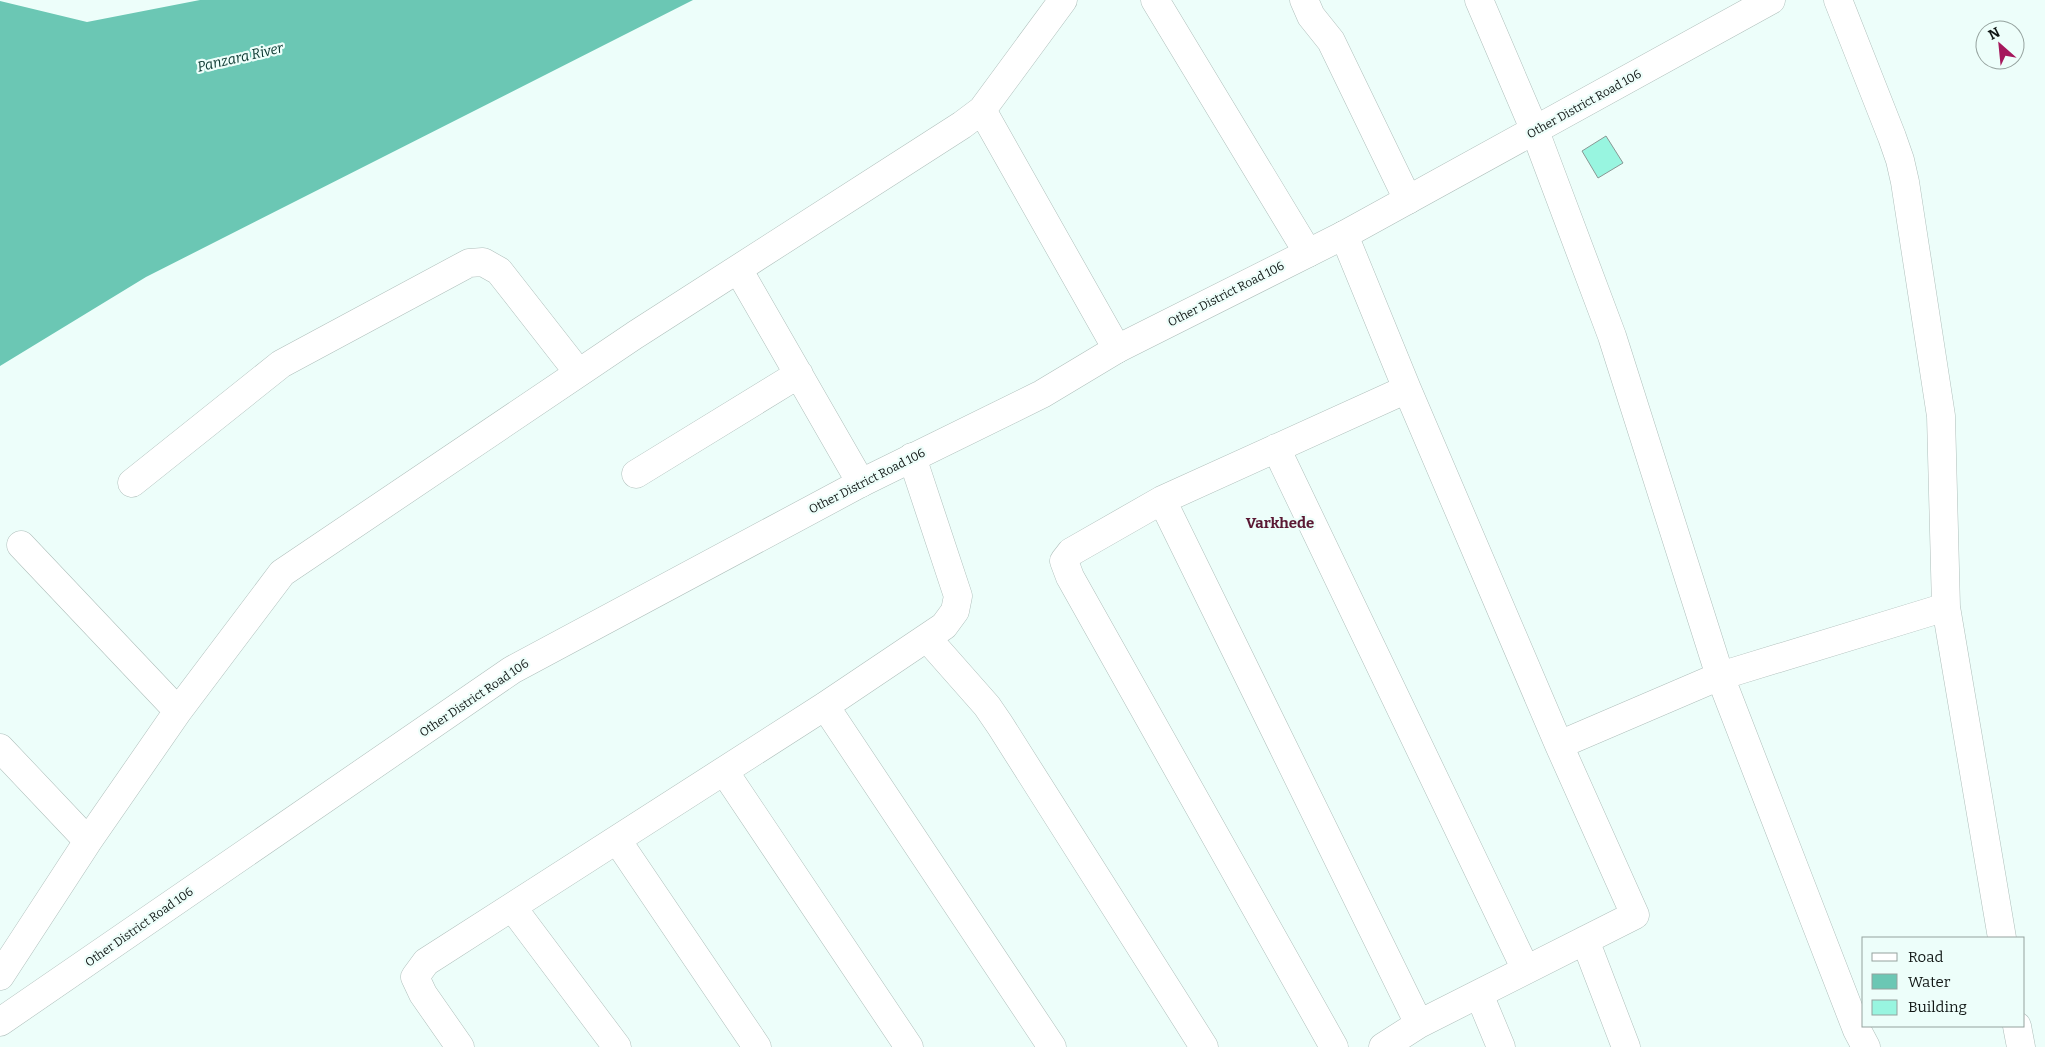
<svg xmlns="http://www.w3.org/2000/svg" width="2045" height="1047" font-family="Bitter,serif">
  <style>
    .water { fill: #6bc7b4 }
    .building { fill: #98f5e0; stroke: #889894 }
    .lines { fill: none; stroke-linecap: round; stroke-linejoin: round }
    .street-casing { stroke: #afbfbb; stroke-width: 29 }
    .secondary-casing { stroke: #afbfbb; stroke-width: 29 }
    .street { stroke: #fff; stroke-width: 28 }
    .secondary { stroke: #fff; stroke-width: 28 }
    .labels { text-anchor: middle; stroke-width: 4.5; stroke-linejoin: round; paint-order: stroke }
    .street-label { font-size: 12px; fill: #111715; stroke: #edfefa }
    .water-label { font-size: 14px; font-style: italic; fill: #05332b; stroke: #edfefa }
    .quarter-label { font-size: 15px; font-weight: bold; fill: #5a1833; stroke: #edfefa }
  </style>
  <rect width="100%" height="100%" fill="#edfefa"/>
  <path class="water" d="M200,0H693L146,277L0,366V1L87,22Z"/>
  <path class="building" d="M1606,136L1623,163L1598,178L1582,151Z"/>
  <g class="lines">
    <g class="street-casing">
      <path id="street" d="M1155,0L1308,253
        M1304,0L1311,16L1331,41L1408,200
        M1479,0L1535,131L1612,336L1720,676L1857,1030L1866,1047
        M982,110L1117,349
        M1344,235L1407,389L1559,745
        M738,269L861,483
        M1276,448L1526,970
        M636,474L799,374
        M132,483L281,364L469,263L483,262L499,271L578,372
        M1162,500L1419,1024
        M21,545L178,711
        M1946,607L2002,938
        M927,638L987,706L1000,725L1204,1047
        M825,706L1052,1047
        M0,748L88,841
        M724,771L909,1047
        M617,840L757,1047
        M512,907L617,1047
        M1585,940L1626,1047
        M0,976L88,841L178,711L282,573L635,335L962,125L982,110L1063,0
        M1479,994L1501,1047
        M2017,1026L2021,1047
        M460,1047L423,994L415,977L426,962L825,706L944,626L955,611L958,596L912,457
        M1334,1047L1070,577L1064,561L1071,552L1162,500L1407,389
        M1383,1047L1419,1024L1635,915L1559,745L1720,676L1946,607L1941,416L1905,182L1900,160L1892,137L1838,0"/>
    </g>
    <g class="secondary-casing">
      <path id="secondary" d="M0,1022L512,670L861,483L1042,394L1117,349L1344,235L1771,0"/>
    </g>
    <use href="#street" class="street"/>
    <use href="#secondary" class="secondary"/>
  </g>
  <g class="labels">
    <g class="street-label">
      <text transform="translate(1584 104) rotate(-29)" y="4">Other District Road 106</text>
      <text transform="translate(1226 294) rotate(-27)" y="4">Other District Road 106</text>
      <text transform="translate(867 481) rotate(-27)" y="4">Other District Road 106</text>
      <text transform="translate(474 698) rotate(-34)" y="4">Other District Road 106</text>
      <text transform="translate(139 927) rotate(-35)" y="4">Other District Road 106</text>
    </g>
    <g class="water-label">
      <text transform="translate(240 57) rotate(-13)" y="5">Panzara River</text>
    </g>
    <g class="quarter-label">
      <text x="1280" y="528">Varkhede</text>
    </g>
  </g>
  <rect x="1862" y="937" width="162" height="90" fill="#edfefa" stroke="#95a29e"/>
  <rect x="1872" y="953" width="25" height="8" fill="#ffffff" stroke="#95a29e"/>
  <text x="1908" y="962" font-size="15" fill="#111715">Road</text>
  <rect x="1872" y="974" width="25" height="15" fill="#6bc7b4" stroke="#95a29e"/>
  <text x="1908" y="987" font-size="15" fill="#111715">Water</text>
  <rect x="1872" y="1000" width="25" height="15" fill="#98f5e0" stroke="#95a29e"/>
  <text x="1908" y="1012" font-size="15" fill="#111715">Building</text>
  <g transform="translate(2000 45) rotate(333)"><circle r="24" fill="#edfefa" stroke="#95a29e"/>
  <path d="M0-4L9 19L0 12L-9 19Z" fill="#a5185c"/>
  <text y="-8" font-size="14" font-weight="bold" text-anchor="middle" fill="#111715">N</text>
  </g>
</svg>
